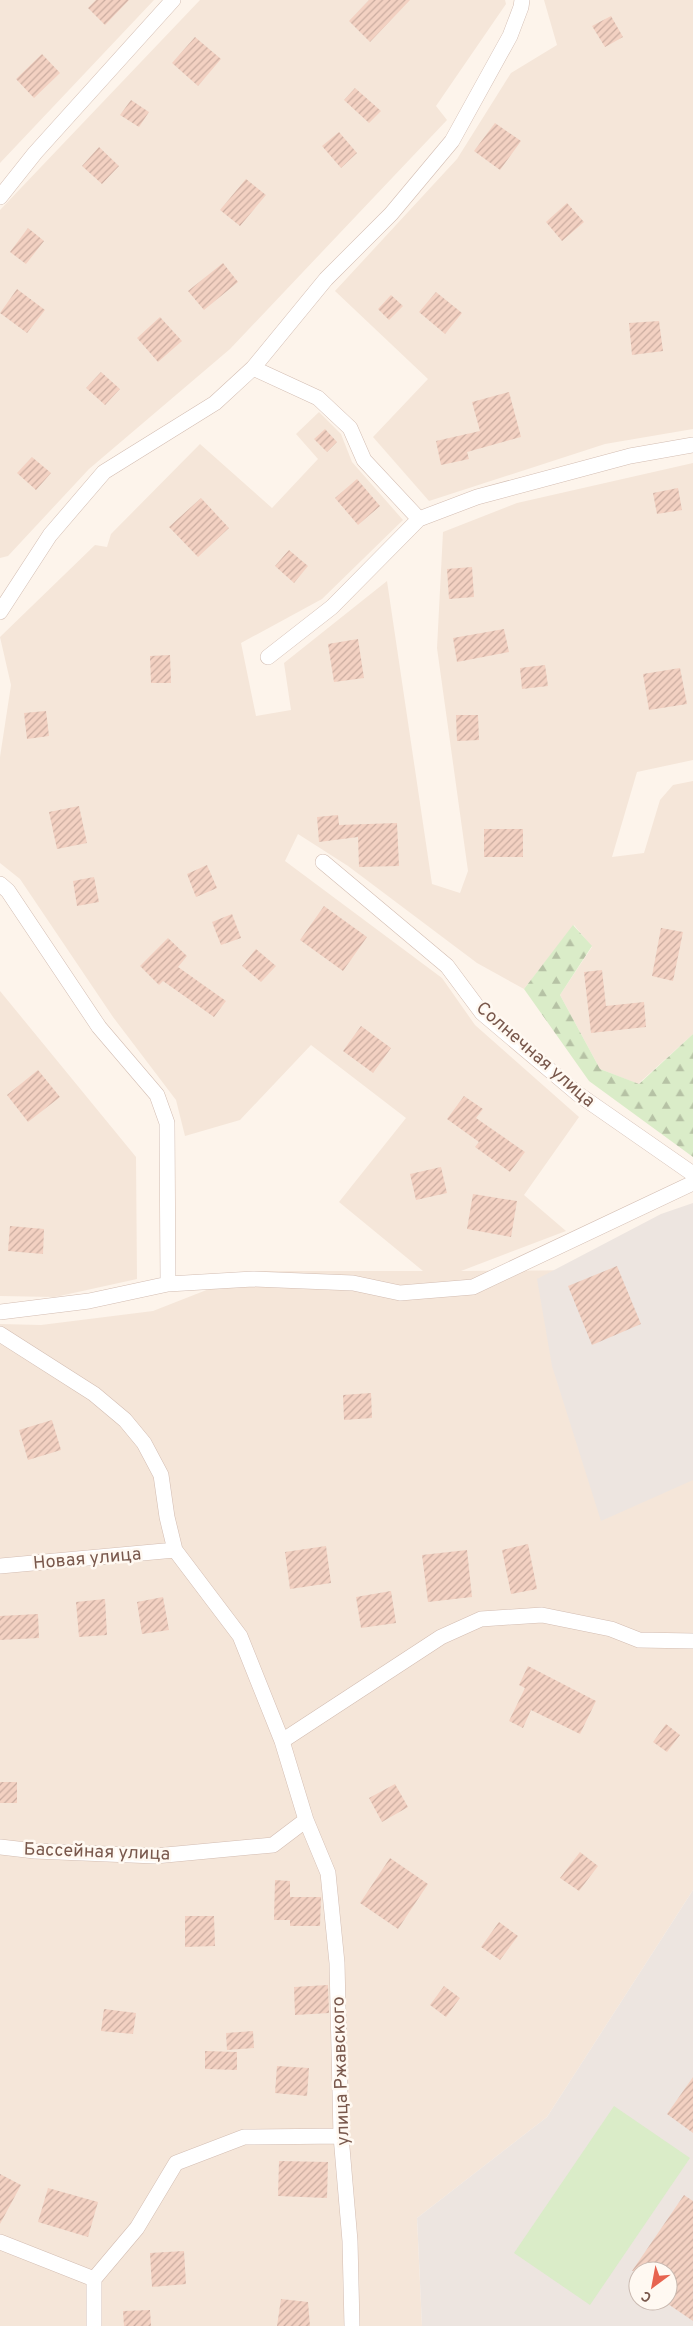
<svg xmlns="http://www.w3.org/2000/svg" width="693" height="2326" font-family="Overpass,sans-serif">
  <style>
    .residential { fill: #f5e6d9 }
    .industrial { fill: #ede5e0; fill-rule: evenodd }
    .forest { fill: url(#forest-firs) }
    .garden { fill: #daecc8 }
    .building { fill: url(#building-hatch) }
    .lines { fill: none; stroke-linecap: round; stroke-linejoin: round }
    .minor-casing { stroke: #d3bdb2; stroke-width: 16 }
    .minor { stroke: #fff; stroke-width: 15 }
    .labels { text-anchor: middle; stroke-width: 5; stroke-linejoin: round; paint-order: stroke }
    .street-label { font-size: 18px; fill: #79584c; stroke: #fff9f2 }
  </style>
  <defs>
    <pattern id="forest-firs" width="22" height="20" patternUnits="userSpaceOnUse" patternTransform="scale(1.25)"><rect width="22" height="20" fill="#daecc8"/><path d="M5 1l3.5 6h-7zM16 11l3.5 6h-7z" fill="#b6c2a5"/></pattern>
    <pattern id="building-hatch" width="6" height="6" patternUnits="userSpaceOnUse" patternTransform="scale(1.25)"><rect width="6" height="6" fill="#f3d1c2"/><path d="M-1 1l2-2M0 6l6-6M5 7l2-2" fill="none" stroke="#caaca0"/></pattern>
  </defs>
  <rect width="100%" height="100%" fill="#fdf4eb"/>
  <path class="residential" d="M0,0H154L0,163Z
    M200,0H505L506,4L436,106L447,120L230,349L89,469L8,556L0,558V210Z
    M544,0H693V429L605,444L429,501L373,437L428,379L335,291L457,159L511,73L557,45Z
    M319,412L341,434L352,462L403,520L322,599L241,643L256,716L291,710L284,663L387,581L432,884L460,893L468,871L437,648L443,532L517,503L693,463V760L637,772L612,857L644,853L660,800L673,785L693,781V1034L638,1084L600,1069L560,995L592,947L574,925L524,989L477,963L348,866L298,834L285,861L442,978L475,1025L579,1117L524,1195L566,1231L461,1271L590,1270L693,1218V1890L547,2117L417,2218L422,2326H0V1324L41,1325L153,1311L255,1271H423L339,1202L406,1118L311,1045L240,1120L185,1136L176,1100L113,1017L20,879L0,863V757L11,685L0,637L95,545L107,547L111,534L200,444L272,508L318,459L296,434Z
    M0,991L136,1157L137,1279L55,1297L0,1296Z"/>
  <path class="industrial" d="M693,1203V1480L601,1521L552,1366L537,1279L661,1214Z
    M693,1890V2326H422L417,2218L547,2117ZM638,2271H668V2301H638Z"/>
  <path class="forest" d="M573,925L592,946L560,995L600,1069L639,1084L693,1034V1157L589,1081L524,989Z"/>
  <path class="garden" d="M614,2106L690,2158L590,2305L514,2253Z"/>
  <path class="building" d="M96,0H129L105,25L88,8Z
    M369,0H410L370,42L349,21Z
    M611,16L623,37L605,47L592,26Z
    M195,37L221,59L198,86L172,63Z
    M42,54L60,73L34,98L16,79Z
    M355,88L381,111L369,123L344,100Z
    M131,100L149,112L139,127L120,115Z
    M495,123L521,141L500,170L474,151Z
    M339,132L357,153L341,168L322,146Z
    M99,147L119,166L102,184L82,166Z
    M246,179L266,195L240,226L220,210Z
    M567,203L584,222L562,241L546,222Z
    M28,228L44,241L26,264L10,252Z
    M223,263L238,282L204,310L188,291Z
    M17,289L45,310L27,333L0,313Z
    M436,292L462,313L445,334L419,312Z
    M391,295L403,306L389,320L378,309Z
    M160,317L182,341L158,362L137,338Z
    M659,321L663,351L632,355L629,323Z
    M101,372L120,389L105,405L86,388Z
    M509,392L521,437L467,452L469,459L441,465L436,441L480,431L472,402Z
    M325,429L337,442L327,452L314,439Z
    M32,457L51,473L36,490L17,473Z
    M357,479L380,506L358,525L335,498Z
    M678,488L682,510L657,514L653,493Z
    M201,498L229,528L198,557L169,527Z
    M289,550L308,566L294,583L275,566Z
    M472,567L474,597L449,599L447,569Z
    M504,629L509,652L457,662L453,638Z
    M358,639L364,678L334,682L328,644Z
    M170,655L171,683H151L150,656Z
    M545,665L548,686L522,689L520,668Z
    M680,668L687,704L649,710L643,674Z
    M46,711L49,736L27,739L24,713Z
    M456,715H478L479,740L457,741Z
    M79,806L87,843L57,849L49,812Z
    M338,815L339,825L397,823L399,866L359,867L358,837L319,842L317,817Z
    M484,829H523V857H484Z
    M207,865L217,888L196,897L187,874Z
    M94,877L99,902L77,906L73,881Z
    M324,906L367,937L343,971L300,940Z
    M232,914L241,938L221,945L212,922Z
    M661,928L683,932L673,981L652,976Z
    M168,938L187,956L178,967L226,1001L214,1017L163,981L159,985L140,966Z
    M256,949L276,966L261,982L242,966Z
    M602,970L606,1006L644,1002L646,1027L591,1033L584,972Z
    M361,1026L391,1048L373,1073L343,1051Z
    M38,1070L60,1097L28,1122L7,1095Z
    M464,1096L483,1109L476,1118L525,1152L510,1172L475,1147L479,1142L447,1119Z
    M441,1167L447,1193L416,1200L410,1174Z
    M473,1194L517,1201L511,1237L467,1229Z
    M10,1226L44,1229L43,1254L8,1251Z
    M617,1266L641,1324L592,1345L568,1286Z
    M371,1393L372,1418L344,1420L343,1395Z
    M52,1420L61,1450L28,1460L19,1430Z
    M528,1544L537,1589L511,1594L502,1550Z
    M326,1546L331,1583L290,1589L285,1552Z
    M467,1550L472,1597L428,1602L422,1555Z
    M391,1591L396,1623L361,1628L356,1597Z
    M163,1597L169,1630L142,1634L137,1602Z
    M105,1599L107,1635L79,1637L76,1602Z
    M38,1614L39,1638L0,1640V1616Z
    M528,1666L596,1701L580,1734L531,1710L523,1728L509,1721L525,1688L519,1685Z
    M666,1724L680,1735L667,1752L653,1742Z
    M0,1782H17V1803H0Z
    M395,1784L408,1807L382,1822L369,1798Z
    M580,1852L598,1866L579,1891L560,1878Z
    M390,1858L428,1884L398,1929L360,1903Z
    M275,1880L290,1881V1897H321L320,1926H290V1920H274Z
    M185,1916H214L215,1946L185,1947Z
    M499,1922L518,1936L500,1960L481,1947Z
    M328,1985L329,2013L295,2015L294,1987Z
    M444,1986L460,1998L446,2017L430,2005Z
    M104,2009L136,2013L133,2034L101,2031Z
    M253,2031L254,2048L227,2050L226,2033Z
    M205,2051L237,2052V2070L205,2069Z
    M277,2066L309,2068L307,2096L275,2093Z
    M693,2077V2133L667,2114Z
    M279,2161L328,2162L327,2198L278,2196Z
    M0,2174L21,2185L0,2224Z
    M48,2188L98,2202L88,2237L38,2222Z
    M684,2195L693,2201V2321L668,2304V2271H632Z
    M184,2251L186,2284L152,2287L150,2253Z
    M281,2299L308,2302L310,2326H277Z
    M150,2310L151,2326H124L123,2311Z"/>
  <g class="lines">
    <g class="minor-casing">
      <path id="minor" d="M0,197L35,153L173,0
        M253,368L318,398L350,428L364,460L419,519
        M0,612L50,535L104,472L215,403L253,368L326,279L391,214L452,141L510,36L521,7L522,0
        M268,657L332,607L419,519L477,497L630,456L693,445
        M323,862L447,966L482,1013L578,1094L693,1174
        M0,884L8,891L99,1027L157,1095L167,1123L168,1284
        M0,1312L89,1301L168,1284L253,1279L353,1283L400,1293L473,1287L693,1183
        M0,1334L94,1394L125,1420L144,1443L161,1475L167,1517L175,1550L240,1636L282,1741L306,1820L328,1873L337,1963L341,2136L350,2241L352,2326
        M0,1566L175,1550
        M282,1741L441,1637L481,1619L542,1615L611,1629L639,1640L693,1641
        M0,1847L35,1851L155,1856L273,1845L306,1820
        M0,2242L94,2279
        M94,2326V2279L137,2228L176,2163L244,2137L341,2136"/>
    </g>
    <use href="#minor" class="minor"/>
  </g>
  <g class="labels">
    <g class="street-label">
      <text transform="translate(536 1054) rotate(41)" y="6">Солнечная улица</text>
      <text transform="translate(87 1558) rotate(-5)" y="6">Новая улица</text>
      <text transform="translate(97 1851) rotate(2)" y="6">Бассейная улица</text>
      <text transform="translate(340 2071) rotate(-92)" y="6">улица Ржавского</text>
    </g>
  </g>
  <g transform="translate(653 2286) rotate(212)"><circle r="24" fill="#fff9f2" stroke="#c9b9b0"/>
  <path d="M0-4L9 19L0 12L-9 19Z" fill="#e76450"/>
  <text y="-8" font-size="14" font-weight="bold" text-anchor="middle" fill="#79584c">С</text>
  </g>
</svg>
